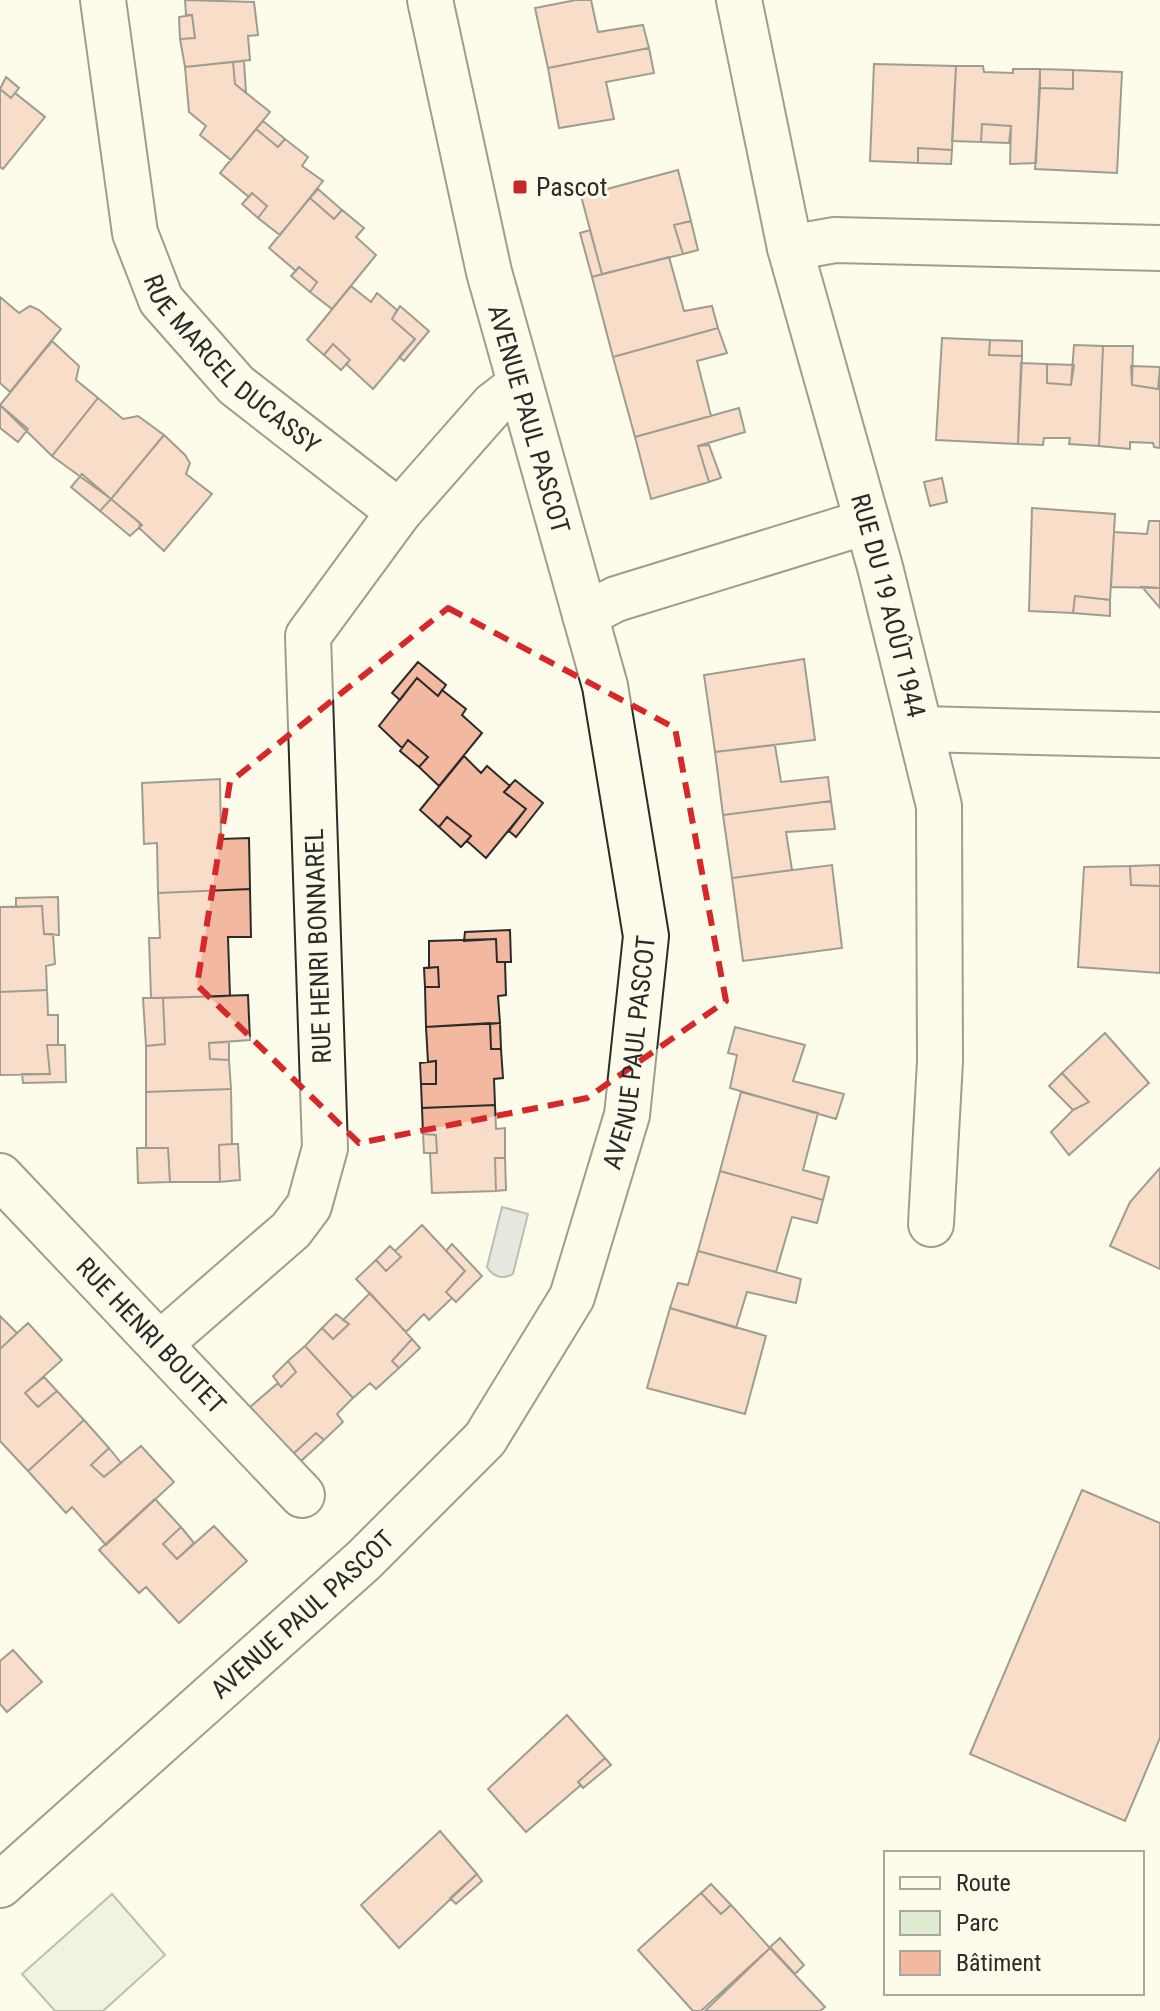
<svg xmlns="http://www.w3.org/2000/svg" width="1160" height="2011" font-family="'Roboto Condensed',sans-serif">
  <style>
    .green { fill: #deebd1; stroke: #74746e; stroke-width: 2 }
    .water { fill: #c7d0d0; stroke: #74746e; stroke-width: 2 }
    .building { fill: #f2b8a0; stroke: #2b2b2b; stroke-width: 2 }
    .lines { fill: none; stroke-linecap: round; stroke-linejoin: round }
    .minor-casing { stroke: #2b2b2b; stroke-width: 48 }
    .minor { stroke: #fdfbea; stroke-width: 44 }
    .marked { fill: none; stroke: #d62828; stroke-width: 6; stroke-dasharray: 16 10; stroke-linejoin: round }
    .poi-dot { fill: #c62828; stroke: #fdfbea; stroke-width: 3 }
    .labels { text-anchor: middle; stroke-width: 6; stroke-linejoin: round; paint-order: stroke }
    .poi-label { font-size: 26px; fill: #2b2b2b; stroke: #fdfbea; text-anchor: start }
    .street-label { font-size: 26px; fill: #2b2b2b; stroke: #fdfbea }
  </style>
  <rect width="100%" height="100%" fill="#fdfbea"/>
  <path class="green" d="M112,1894L165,1955L103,2011H55L22,1974Z"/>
  <path class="water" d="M502,1207L528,1214L513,1274C503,1280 493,1277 487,1267Z"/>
  <path class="building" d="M185,0L254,2L258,35L248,36L250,60L185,67L180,39L195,38L192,15H186Z
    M576,0H591L598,32L643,25L649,48L548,68L535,8Z
    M192,15L195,38L180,39L179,17Z
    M649,48L654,73L606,82L614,119L559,128L548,68Z
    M244,61L246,93L235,84L233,62Z
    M233,62L235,84L270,112L231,160L200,135L206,126L189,112L185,67Z
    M874,64L956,66L952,150L918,148V163L870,161Z
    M956,66H983L984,72L1013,73V69H1040L1036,163L1010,164L1011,126L982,124L981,142L952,141Z
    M1040,69L1073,70V89L1040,88Z
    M1073,70L1122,72L1117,173L1035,169L1040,88L1073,89Z
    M6,77L19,88L11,98L0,89Z
    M0,89L11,98L15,93L45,117L3,169L0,167Z
    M263,121L285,139L278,147L256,129Z
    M982,124L1011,126L1009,143L981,142Z
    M256,129L278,147L285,139L308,157L302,166L323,181L280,235L258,218L267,206L252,193L249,197L220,173Z
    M918,148L952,150L951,164L918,163Z
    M678,170L691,221L674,225L683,254L602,274L581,196Z
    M318,189L342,210L334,219L310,198Z
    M252,193L267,206L258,218L242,204Z
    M310,198L334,219L342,210L364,228L356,237L376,255L332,309L310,292L317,282L299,267L296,271L269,248Z
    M691,221L698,250L683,254L674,225Z
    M590,230L602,274L592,277L580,233Z
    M669,257L684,311L712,306L718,328L613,357L592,277Z
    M299,267L317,282L310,292L291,276Z
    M351,286L371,302L377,293L397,310L392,319L415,339L373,389L346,364L350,360L333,344L324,355L307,340Z
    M0,297L19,313L30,306L39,310L61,329L10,392L0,383Z
    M400,306L429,331L404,361L399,357L415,339L392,319Z
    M718,328L727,353L697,361L711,416L635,437L613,357Z
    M942,338L990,340L989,355L1022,356L1018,444L936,440Z
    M990,340L1022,341V356L989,355Z
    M52,341L79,366L76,380L98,398L52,456L0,405Z
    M333,344L350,360L341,370L324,355Z
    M1074,345L1103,346L1099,446L1069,444L1070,438H1044L1043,445L1018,444L1021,363L1047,364V383L1071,385Z
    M1103,346H1133L1132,385L1158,389L1160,367V448L1154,447L1153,443L1130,442V449L1099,446Z
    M1047,364L1074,365L1071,385L1047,383Z
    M1131,366L1160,367L1158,389L1132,385Z
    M98,398L123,419L138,416L164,435L111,499L52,456Z
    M0,405L28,429L18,442L0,428Z
    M739,408L745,432L698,446L709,482L651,499L635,437Z
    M164,435L185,455L190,463L186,474L212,494L164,551L139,528L140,523L111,499Z
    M709,445L721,478L709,482L698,446Z
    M82,474L111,499L100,511L71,487Z
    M942,478L947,502L930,506L924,482Z
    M111,499L142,525L130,536L100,511Z
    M1032,508L1115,514L1110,600L1075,596L1073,613L1029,611Z
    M1149,521H1160V588L1111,587L1114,532L1147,534Z
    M1142,587L1160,588V608Z
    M1075,596L1110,600V616L1073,613Z
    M804,659L815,740L715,752L704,675Z
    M418,662L446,685L438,696L417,678L400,700L392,693Z
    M417,678L438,696L442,690L466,709L462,715L482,733L439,786L419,767L428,757L408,740L402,748L379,726Z
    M408,740L428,757L419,767L400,751Z
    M775,745L781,782L828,777L831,801L723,815L715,752Z
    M464,756L481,773L487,766L510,786L504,792L526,809L486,858L467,841L471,836L447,817L439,827L420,810Z
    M220,779L221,839L249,838L250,889L158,893L157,843L144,844L142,783Z
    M515,780L543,803L516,837L509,831L526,809L504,792Z
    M831,801L835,829L786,832L792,870L732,878L723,815Z
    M447,817L471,836L461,847L439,827Z
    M832,865L842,948L743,961L732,878Z
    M1160,865V886L1131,885L1130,866Z
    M1130,866L1131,885L1160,886V973L1078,967L1084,867Z
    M250,889L251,937H228L230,996L151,998L149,938H160L158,893Z
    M58,897L59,935L44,934L42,906L16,907V898Z
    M42,906L44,934H53L55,964L46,966L47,990L0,992V907Z
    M510,930L511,962H497L496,939L464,941L465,932Z
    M496,939L497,962H505L506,995L498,996L500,1023L426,1027L425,987H439L438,967L429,968V941Z
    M438,967L439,987H425L424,968Z
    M47,990L48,1015H58V1045H47L50,1074L0,1075V992Z
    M248,995L250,1040L209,1043L210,1059L229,1060L231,1089L146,1092V1046L165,1044L163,998Z
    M143,998H163L165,1044L146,1046Z
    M490,1023L491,1049H501L503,1078L494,1079L495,1105L422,1108L421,1084H436V1061L428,1062L426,1027Z
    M500,1023L501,1049H491L490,1024Z
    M735,1027L805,1045L793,1081L844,1094L836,1119L730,1088L737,1055L728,1053Z
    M1105,1033L1149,1083L1069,1155L1051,1132L1073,1110L1089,1102L1062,1073Z
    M229,1042V1060L210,1059L209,1043Z
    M47,1045H65L66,1082L23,1083L22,1074H50Z
    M436,1061V1084H421L420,1063Z
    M1062,1073L1089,1102L1073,1110L1049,1086Z
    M231,1089L232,1144L219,1145L220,1182H170L168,1148H146V1092Z
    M741,1092L818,1113L803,1170L829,1177L823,1200L720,1171Z
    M495,1105L496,1129L505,1128V1158H495L496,1191L432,1193L430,1153H437L436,1135L423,1134L422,1108Z
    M423,1134L436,1135L437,1153H424Z
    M232,1144H238L240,1180L220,1182L219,1145Z
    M137,1148H168L170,1182L138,1183Z
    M495,1158H505L506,1190L496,1191Z
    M1160,1168V1269L1110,1246L1130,1202Z
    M720,1171L823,1200L817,1223L792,1217L776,1272L698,1251Z
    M422,1225L465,1271L446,1292L452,1298L429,1320L424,1314L406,1332L356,1279L376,1260L386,1271L401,1257L395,1251Z
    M452,1244L482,1276L456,1302L446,1292L465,1271L446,1251Z
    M390,1246L401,1257L386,1271L376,1260Z
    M698,1251L801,1279L796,1303L747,1292L736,1328L670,1308L678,1283L688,1285Z
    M370,1293L412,1339L392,1361L399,1368L376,1389L370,1383L353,1398L305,1346L322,1328L333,1339L349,1324L343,1320Z
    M670,1308L766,1336L745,1414L647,1388Z
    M336,1314L349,1324L333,1339L322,1328Z
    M0,1316L17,1333L0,1349Z
    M28,1323L62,1360L25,1393L38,1407L57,1391L84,1420L28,1471L0,1441V1349Z
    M412,1339L420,1348L399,1368L392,1361Z
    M305,1346L353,1398L337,1414L343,1422L324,1440L316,1433L293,1454L250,1407L278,1383L281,1387L296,1372L288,1361Z
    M288,1361L296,1372L281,1387L273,1376Z
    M44,1377L57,1391L38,1407L25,1393Z
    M84,1420L109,1448L91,1465L104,1477L141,1446L174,1482L106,1545L72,1507L66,1513L28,1471Z
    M316,1433L324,1440L300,1462L293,1454Z
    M109,1448L121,1463L104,1477L91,1465Z
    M1082,1490L1160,1523V1738L1125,1821L970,1754Z
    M155,1499L181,1527L163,1544L177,1559L214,1526L247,1561L179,1623L146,1587L139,1593L99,1550Z
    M181,1527L194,1543L177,1559L163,1544Z
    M13,1650L42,1682L7,1712L0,1704V1661Z
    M567,1715L605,1758L578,1782L581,1785L526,1832L488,1789Z
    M605,1758L611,1765L583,1788L578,1782Z
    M440,1831L477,1874L399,1948L361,1905Z
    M477,1874L482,1881L456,1904L450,1898Z
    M711,1884L731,1905L721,1914L701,1893Z
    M701,1893L721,1914L731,1905L770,1948L701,2011H693L638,1950Z
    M780,1938L804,1965L795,1974L770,1947Z
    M770,1948L825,2007L820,2011H705Z"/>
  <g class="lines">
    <g class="minor-casing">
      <g id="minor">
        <path id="s1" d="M103,0L135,233L161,300L236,385L399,512L493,405L519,385"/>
        <path id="s2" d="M739,0L790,248L880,567L939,806L940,1061L931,1224"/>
        <path d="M790,248L835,240L1160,248"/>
        <path d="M585,615L616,599L866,522"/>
        <path d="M921,729L1160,735"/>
        <path id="s3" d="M0,1176L302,1495"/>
        <path d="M161,1343L291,1230L309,1206L325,1148L308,636L399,512"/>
        <path id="s4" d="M0,1885L364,1560L485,1439L572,1297L627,1115L646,936L605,686L489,272L430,0"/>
      </g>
    </g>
    <use href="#minor" class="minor"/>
  </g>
  <path d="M0 0H1160V2011H0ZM448,608L675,728L726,1001L587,1098L359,1143L197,985L230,782Z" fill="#fdfbea" fill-opacity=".55" fill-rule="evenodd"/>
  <path class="marked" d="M448,608L675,728L726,1001L587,1098L359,1143L197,985L230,782Z"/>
  <rect class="poi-dot" x="512" y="179" width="16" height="16" rx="4"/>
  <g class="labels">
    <g class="poi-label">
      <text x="536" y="196">Pascot</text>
    </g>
    <g class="street-label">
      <text dy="9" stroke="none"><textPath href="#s1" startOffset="402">RUE MARCEL DUCASSY</textPath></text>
      <text transform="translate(529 419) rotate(74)" y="9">AVENUE PAUL PASCOT</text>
      <text dy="9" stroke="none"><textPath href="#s2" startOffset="624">RUE DU 19 AOÛT 1944</textPath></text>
      <text transform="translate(318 946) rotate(-92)" y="9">RUE HENRI BONNAREL</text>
      <text dy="9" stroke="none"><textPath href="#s4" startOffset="1078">AVENUE PAUL PASCOT</textPath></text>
      <text dy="9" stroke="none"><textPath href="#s3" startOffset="220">RUE HENRI BOUTET</textPath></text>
      <text dy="9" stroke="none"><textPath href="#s4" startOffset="406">AVENUE PAUL PASCOT</textPath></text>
    </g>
  </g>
  <rect x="884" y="1851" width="260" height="144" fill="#fdfbea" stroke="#a9a89e" stroke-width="2"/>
  <rect x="900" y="1877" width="40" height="12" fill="#fdfbea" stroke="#a9a89e" stroke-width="2"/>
  <text x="956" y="1891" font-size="24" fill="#2b2b2b">Route</text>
  <rect x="900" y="1911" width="40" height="24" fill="#deebd1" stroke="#a9a89e" stroke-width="2"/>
  <text x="956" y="1931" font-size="24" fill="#2b2b2b">Parc</text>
  <rect x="900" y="1951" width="40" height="24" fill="#f2b8a0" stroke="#a9a89e" stroke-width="2"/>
  <text x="956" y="1971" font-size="24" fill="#2b2b2b">Bâtiment</text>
</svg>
